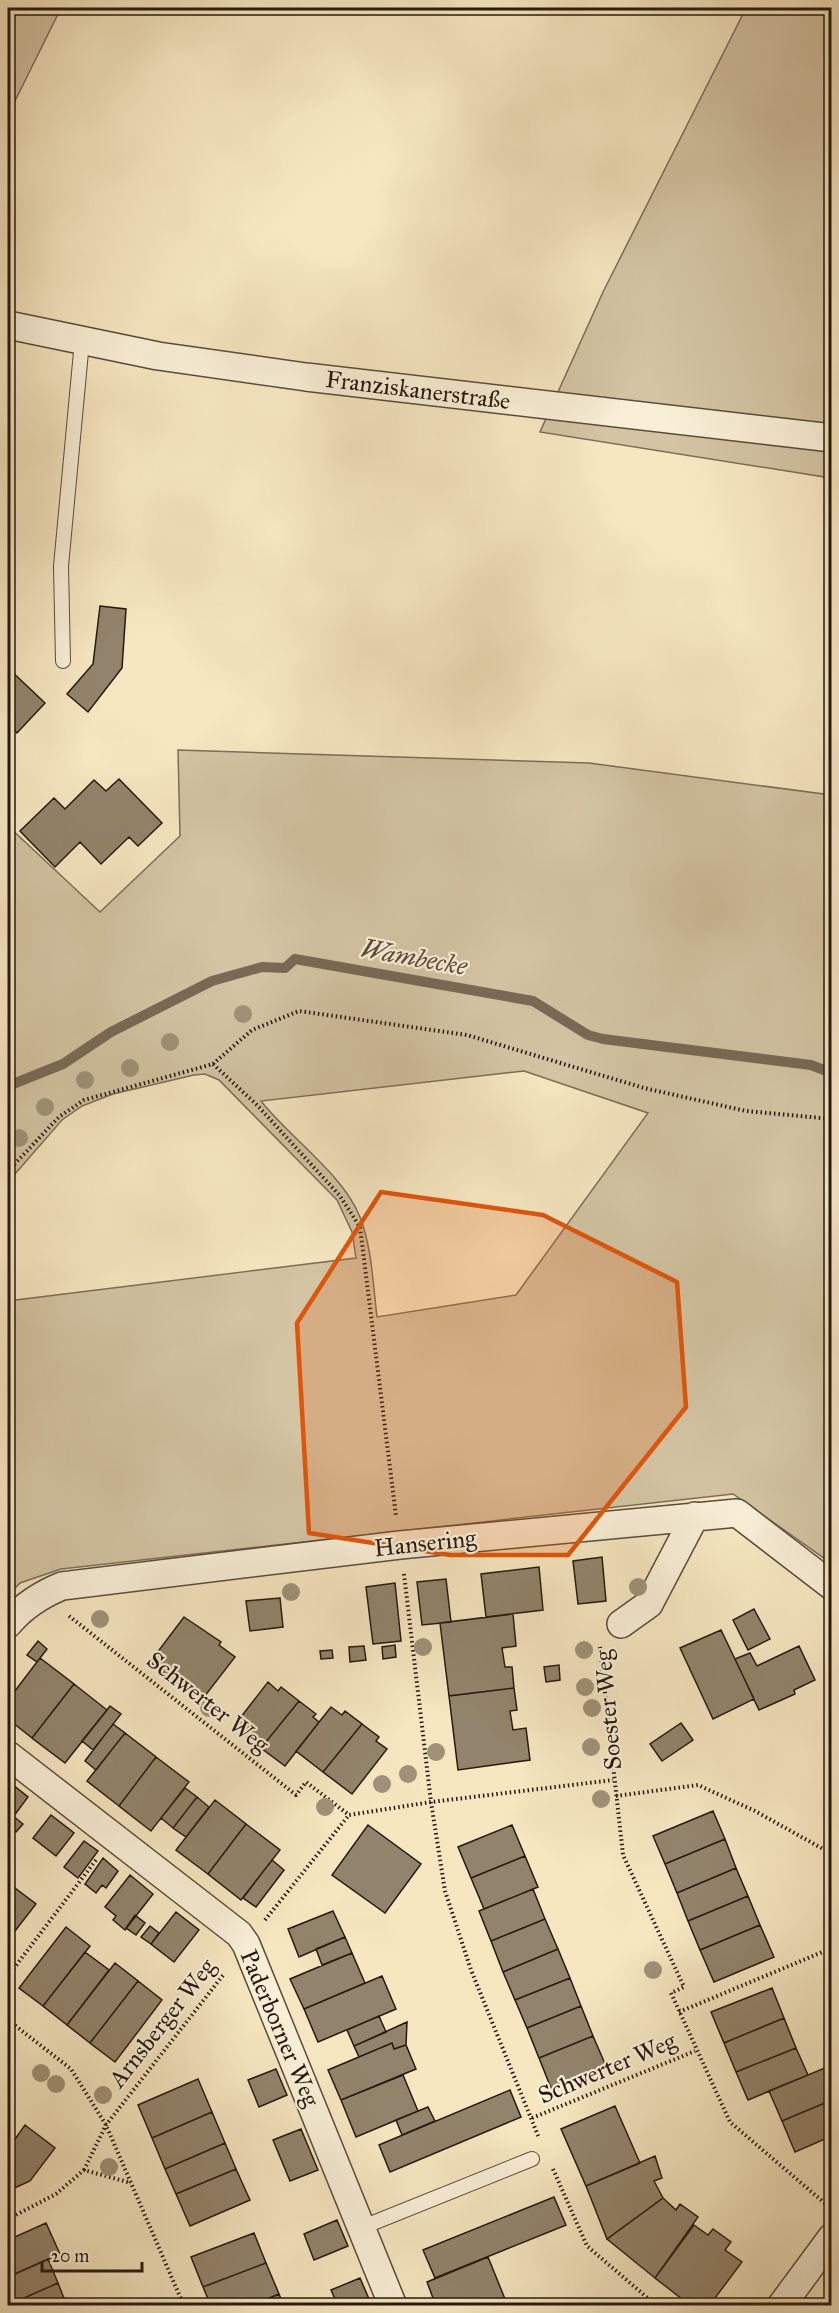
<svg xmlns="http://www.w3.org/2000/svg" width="839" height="2313" font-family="'IM FELL Great Primer',serif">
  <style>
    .green { fill: #d3c4a3; stroke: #7c6e5a; stroke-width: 1.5; fill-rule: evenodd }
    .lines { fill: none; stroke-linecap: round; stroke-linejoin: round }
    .stream { stroke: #786a56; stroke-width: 10 }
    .building { fill: #92846c; stroke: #261810; stroke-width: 1.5 }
    .lane-casing { stroke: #5a4c3c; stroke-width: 16 }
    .street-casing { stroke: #5a4c3c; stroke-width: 30 }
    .path { stroke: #261810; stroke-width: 4; stroke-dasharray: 1.5 3; stroke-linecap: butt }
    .lane { stroke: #f9efd7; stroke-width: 14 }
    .street { stroke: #f9efd7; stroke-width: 27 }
    .tree { fill: #a09278 }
    .marked { fill: #de560c; fill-opacity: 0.2; stroke: #de560c; stroke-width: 4.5; stroke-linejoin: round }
    .labels { text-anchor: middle; stroke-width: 4.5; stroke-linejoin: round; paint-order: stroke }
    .street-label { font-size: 24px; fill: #261810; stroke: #f9efd7 }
    .water-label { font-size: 26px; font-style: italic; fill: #5d4f3f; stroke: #f9efd7 }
  </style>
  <rect width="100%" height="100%" fill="#f6e7c1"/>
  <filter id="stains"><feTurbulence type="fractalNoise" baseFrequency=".00333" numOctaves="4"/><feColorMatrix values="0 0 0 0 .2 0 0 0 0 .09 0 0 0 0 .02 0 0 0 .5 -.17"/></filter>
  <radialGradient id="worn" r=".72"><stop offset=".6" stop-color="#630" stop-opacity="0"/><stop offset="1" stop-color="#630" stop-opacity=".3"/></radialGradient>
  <path class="green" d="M8,8H61L8,115Z
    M746,8H831V478L540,432L603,292Z
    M178,750L589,763L831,795V1563L733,1494L61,1569L20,1583L8,1596V1301L356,1258L352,1232L337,1200L219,1080L205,1074L194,1075L113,1094L82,1106L62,1120L8,1182V826L100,912L180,836ZM524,1071L648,1113L516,1295L377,1317C373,1284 372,1248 360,1217C343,1174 289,1137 261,1101Z"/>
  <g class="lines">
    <path class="stream" d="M8,1086L63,1064L111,1032L212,981L262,967L285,968L295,959L533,1001L588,1035L603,1039L811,1065L832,1073"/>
  </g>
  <path class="building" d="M100,606L126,609L122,668L88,712L67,694L93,664Z
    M8,668L45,703L17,733L8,723Z
    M119,779L162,823L138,846L129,837L101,864L80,842L55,867L20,831L54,798L65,809L94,780L106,791Z
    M602,1557L606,1601L578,1604L573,1561Z
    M539,1567L543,1610L486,1617L481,1574Z
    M446,1579L451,1622L422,1625L417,1582Z
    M395,1583L401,1641L373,1644L366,1587Z
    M280,1598L283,1627L250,1631L246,1601Z
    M754,1609L770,1639L748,1650L733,1620Z
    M513,1614L516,1646L502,1648L505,1667H512L514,1688L449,1696L440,1623Z
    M184,1617L221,1642L219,1645L235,1657L201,1701L150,1662Z
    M721,1630L754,1699L713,1719L680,1648Z
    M38,1641L47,1649L37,1662L27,1655Z
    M395,1645L396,1657L383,1659L382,1647Z
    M364,1646L366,1660L350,1662L349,1647Z
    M799,1646L815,1680L794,1690L795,1694L759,1710L735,1659L750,1653L757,1666Z
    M332,1650L333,1658L321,1659L320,1651Z
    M40,1658L74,1684L32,1738L8,1719V1700Z
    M559,1665L560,1680L546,1682L544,1667Z
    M268,1682L278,1691L281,1687L299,1701L261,1748L234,1726Z
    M74,1684L107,1710L65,1763L32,1738Z
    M514,1688L517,1710L510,1711L513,1730L526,1728L530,1760L458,1770L449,1696Z
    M299,1701L316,1714L313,1717L319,1722L285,1766L261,1748Z
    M110,1706L121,1714L93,1750L82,1741Z
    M331,1707L342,1715L345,1711L362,1724L323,1772L296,1751Z
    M681,1723L693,1740L662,1761L650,1744Z
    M113,1724L125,1733L96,1770L85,1761Z
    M362,1724L379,1737L376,1741L387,1749L352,1794L323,1772Z
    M125,1733L156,1757L119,1806L87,1781Z
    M156,1757L189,1782L151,1831L119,1806Z
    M8,1781L28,1797L8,1824Z
    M185,1788L197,1797L173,1828L161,1818Z
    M197,1797L209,1807L186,1837L173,1828Z
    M215,1800L246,1824L208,1874L176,1850Z
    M713,1811L725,1839L665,1864L653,1836Z
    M51,1815L74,1833L56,1856L33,1838Z
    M13,1816L23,1824L16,1832L8,1826Z
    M246,1824L280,1850L241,1900L208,1874Z
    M368,1825L421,1864L385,1913L332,1875Z
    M512,1825L525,1856L471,1878L458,1847Z
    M725,1839L736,1868L677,1893L665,1864Z
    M84,1841L98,1851L78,1878L64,1867Z
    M525,1856L538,1887L484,1909L471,1878Z
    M103,1858L118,1871L106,1888L102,1885L96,1893L85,1884Z
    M272,1860L284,1870L256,1907L243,1898Z
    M736,1868L748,1896L688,1921L677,1893Z
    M130,1875L153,1894L125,1930L113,1920L116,1916L105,1907Z
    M11,1885L36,1904L8,1940V1889Z
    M533,1889L545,1919L491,1941L479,1911Z
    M748,1896L760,1925L700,1950L688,1921Z
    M333,1911L345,1937L299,1957L288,1929Z
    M176,1912L199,1930L174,1962L151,1944Z
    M135,1915L145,1923L136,1935L126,1928Z
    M545,1919L558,1949L503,1972L491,1941Z
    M760,1925L774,1957L714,1982L700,1950Z
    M150,1926L159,1933L151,1944L141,1937Z
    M66,1927L90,1946L43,2006L19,1988Z
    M345,1937L352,1953L322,1965L316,1949Z
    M558,1949L570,1978L515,2000L503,1972Z
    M85,1952L109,1970L67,2025L43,2006Z
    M352,1953L365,1983L304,2009L290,1979Z
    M115,1963L138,1981L90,2043L67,2025Z
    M382,1976L396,2009L318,2042L304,2009Z
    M570,1978L581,2006L527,2028L515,2000Z
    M138,1981L162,2000L115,2062L90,2043Z
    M772,1988L784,2018L724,2043L711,2012Z
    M581,2006L593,2036L539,2058L527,2028Z
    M379,2016L386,2032L354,2046L347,2030Z
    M784,2018L796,2048L736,2072L724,2043Z
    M407,2022L406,2045L394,2049L392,2043L359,2057L354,2046Z
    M593,2036L606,2066L551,2088L539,2058Z
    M392,2043L394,2049L406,2045L416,2069L341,2100L328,2070Z
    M796,2048L808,2075L748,2100L736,2072Z
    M832,2065V2100L782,2121L769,2091Z
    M276,2069L287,2095L259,2107L248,2080Z
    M403,2075L418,2111L356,2137L341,2100Z
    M198,2079L212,2112L152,2138L138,2105Z
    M510,2090L521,2117L390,2172L379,2145Z
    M832,2100V2136L795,2152L782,2121Z
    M615,2106L640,2163L586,2186L561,2129Z
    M428,2107L435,2121L402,2135L396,2120Z
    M212,2112L225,2143L165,2169L152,2138Z
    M25,2125L55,2148L30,2181L8,2191V2149Z
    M301,2129L318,2170L290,2181L273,2140Z
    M225,2143L236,2169L176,2194L165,2169Z
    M655,2156L662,2178L654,2181L663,2198L607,2239L586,2186Z
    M236,2169L250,2200L190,2226L176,2194Z
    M554,2197L566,2225L435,2278L423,2250Z
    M663,2198L676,2210L680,2204L698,2217L655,2278L607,2239Z
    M337,2220L348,2246L314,2260L304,2234Z
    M46,2223L60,2254L8,2277V2240Z
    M694,2225L708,2235L713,2229L731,2242L725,2250L742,2262L709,2306H691L655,2278Z
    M254,2233L266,2263L203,2287L191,2257Z
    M488,2257L505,2299L489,2306H436L427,2282Z
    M48,2259L58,2283L8,2305V2277Z
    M266,2263L279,2294L250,2306H211L203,2287Z
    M360,2278L372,2306H338L331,2290Z
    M58,2283L67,2306H8V2305Z
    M279,2294L284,2306H250Z"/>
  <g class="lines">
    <g class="lane-casing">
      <path id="lane" d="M63,661L61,566L82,341
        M363,2227L532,2159"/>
    </g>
    <g class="street-casing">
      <path id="street" d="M8,325L158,356L306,377L832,438
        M8,1624C23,1606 40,1595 62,1586L400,1545L737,1513L832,1586
        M621,1624L649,1604L695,1516
        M8,1755L239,1934L246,1944L393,2306
        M781,2306L832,2237"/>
    </g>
    <path class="path" d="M213,1064L252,1030L299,1011L467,1035L644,1088L746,1111L832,1119
      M8,1171L59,1117L84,1100L213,1064L257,1105L340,1196L360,1227L396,1516
      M404,1574L431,1802L445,1891L471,1970L539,2138
      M69,1616L296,1795L306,1782L349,1815L431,1802L613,1780
      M600,1647L623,1855L684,1987L671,1993L730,2122L828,2206
      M616,1796L698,1785L755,1811L832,1854
      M265,1920L349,1815
      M8,1976L96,1860
      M679,2012L832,1948
      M8,2020L71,2069L106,2125L184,2306
      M532,2118L695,2051
      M553,2169L587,2246L657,2306
      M84,2170L106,2125L224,1974
      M8,2219L56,2194L84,2170L131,2183"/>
    <use href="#lane" class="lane"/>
    <use href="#street" class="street"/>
  </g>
  <g class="tree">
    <circle cx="243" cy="1014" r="9"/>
    <circle cx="170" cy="1042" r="9"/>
    <circle cx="130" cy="1068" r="9"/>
    <circle cx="85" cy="1080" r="9"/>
    <circle cx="45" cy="1107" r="9"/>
    <circle cx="19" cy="1138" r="9"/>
    <circle cx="638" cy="1587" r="9"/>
    <circle cx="291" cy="1592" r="9"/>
    <circle cx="100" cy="1619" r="9"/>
    <circle cx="423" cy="1647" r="9"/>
    <circle cx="584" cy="1650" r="9"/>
    <circle cx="585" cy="1687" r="9"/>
    <circle cx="209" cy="1708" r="9"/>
    <circle cx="592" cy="1708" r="9"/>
    <circle cx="591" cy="1747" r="9"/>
    <circle cx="436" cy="1752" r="9"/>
    <circle cx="408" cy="1774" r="9"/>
    <circle cx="382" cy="1784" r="9"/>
    <circle cx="601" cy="1799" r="9"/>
    <circle cx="325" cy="1807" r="9"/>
    <circle cx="653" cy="1970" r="9"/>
    <circle cx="41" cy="2073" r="9"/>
    <circle cx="56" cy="2084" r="9"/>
    <circle cx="103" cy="2095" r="9"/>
    <circle cx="109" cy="2167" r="9"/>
  </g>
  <path class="marked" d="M381,1192L543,1215L677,1282L686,1407L568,1555H450L309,1533L297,1323Z"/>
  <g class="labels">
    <g class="street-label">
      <text transform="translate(418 390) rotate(7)" y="8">Franziskanerstraße</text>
      <text transform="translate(425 1543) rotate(-6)" y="8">Hansering</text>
      <text transform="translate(208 1702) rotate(38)" y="8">Schwerter Weg</text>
      <text transform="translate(608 1710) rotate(-95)" y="8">Soester Weg</text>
      <text transform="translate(162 2023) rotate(-52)" y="8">Arnsberger Weg</text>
      <text transform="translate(280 2028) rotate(67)" y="8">Paderborner Weg</text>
      <text transform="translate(607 2068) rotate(-23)" y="8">Schwerter Weg</text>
    </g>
    <g class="water-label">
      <text transform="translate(414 957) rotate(10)" y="9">Wambecke</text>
    </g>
  </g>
  <rect width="839" height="2313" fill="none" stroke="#f6e7c1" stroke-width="30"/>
  <rect x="9" y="9" width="821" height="2295" fill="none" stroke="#261810" stroke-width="3"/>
  <rect x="15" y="15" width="809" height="2283" fill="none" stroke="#261810" stroke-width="1.5"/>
  <path d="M42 2262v9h100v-9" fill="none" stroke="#261810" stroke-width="3"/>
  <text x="51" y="2262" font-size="18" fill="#261810" stroke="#f9efd7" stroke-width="4.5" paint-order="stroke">20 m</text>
  <rect width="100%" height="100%" filter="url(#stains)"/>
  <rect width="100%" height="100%" fill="url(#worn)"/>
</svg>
